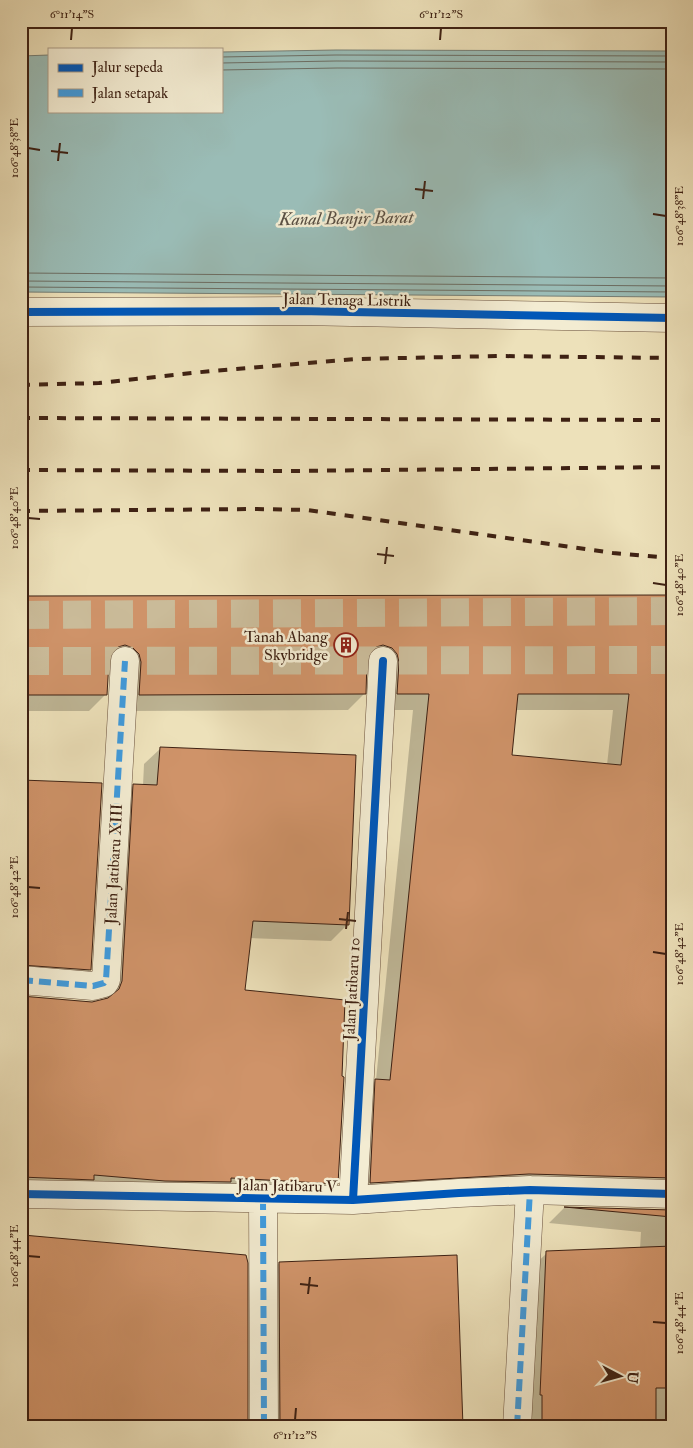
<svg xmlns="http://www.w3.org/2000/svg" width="693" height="1448" font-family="'IM FELL Double Pica',serif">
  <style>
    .water { fill: #9abcb6; stroke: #757e75 }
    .shadow { fill: #0003; fill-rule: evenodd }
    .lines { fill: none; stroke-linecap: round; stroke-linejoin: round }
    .shore { stroke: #6c6e64; stroke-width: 1 }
    .building { fill: #cf9369; stroke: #3e2113; fill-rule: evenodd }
    .primary-tunnel { stroke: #cabb99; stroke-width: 28; stroke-dasharray: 28 14; stroke-linecap: butt }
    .minor-casing { stroke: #6a513d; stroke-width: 29 }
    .minor { stroke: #f3ecd2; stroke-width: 28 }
    .rail { stroke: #3e2113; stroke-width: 4; stroke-dasharray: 9 9; stroke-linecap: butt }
    .quiet { stroke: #3f9bde; stroke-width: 6; stroke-dasharray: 12 6; stroke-linecap: butt }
    .cycleway-casing { stroke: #f3ecd2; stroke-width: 11 }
    .cycleway { stroke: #0057b8; stroke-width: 8 }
    .ticks { fill: none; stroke: #3e2113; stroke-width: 2 }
    .labels { text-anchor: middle; stroke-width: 5; stroke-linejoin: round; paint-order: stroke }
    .street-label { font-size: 16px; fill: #3e2113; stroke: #f3ecd2 }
    .poi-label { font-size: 16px; fill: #3e2113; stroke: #f3ecd2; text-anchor: end }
    .water-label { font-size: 18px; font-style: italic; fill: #5a5044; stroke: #f3ecd2 }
    .neatline { fill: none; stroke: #3e2113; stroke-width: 2 }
    .ticks-label { font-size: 12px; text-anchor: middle; fill: #3e2113 }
  </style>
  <rect width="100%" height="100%" fill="#ede1ba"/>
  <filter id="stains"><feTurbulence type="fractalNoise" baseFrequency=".004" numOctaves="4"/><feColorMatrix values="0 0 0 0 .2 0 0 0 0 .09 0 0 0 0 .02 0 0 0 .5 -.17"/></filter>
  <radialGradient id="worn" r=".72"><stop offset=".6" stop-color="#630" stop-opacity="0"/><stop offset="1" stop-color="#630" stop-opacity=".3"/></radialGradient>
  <path class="water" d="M336,50L672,51V297L21,292V56L49,55V111H221V52Z"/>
  <path class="shadow" d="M672,597V1427H526L530,1269L547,1253L640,1249L641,1232L549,1223L564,1208L671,1211L669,1203L354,1199L359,1097L376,1080L413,710H381L374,664L366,661L364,694L348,710L123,711L117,664L108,661L106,694L89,711H21V598ZM515,710H613L607,765L511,756Z
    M161,748L347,925L331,941L249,938L243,991L337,1184L320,1200L21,1194V997L92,1003L105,1000L117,802L134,785L143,786L144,764Z
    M21,781L90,970L73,986L21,982Z
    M279,1263L462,1427H252L251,1291Z"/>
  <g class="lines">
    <path class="shore" d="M221,57L336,55L672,56
      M221,63L336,61L672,62
      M221,70L337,68L672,69
      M21,273L672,278
      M21,281L672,286
      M21,287L672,292"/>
  </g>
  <path class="building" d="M672,595V1178L529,1174L370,1183L375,1079L390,1080L429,694H397L399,662L397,654L392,648L383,645L376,647L370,653L367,660L366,694L139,695L141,662L139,654L133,648L125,645L118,647L112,653L109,660L107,695H21V596ZM518,694H629L621,765L512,755Z
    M160,747L356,755L349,925L253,921L245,990L345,1000L342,1076L344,1077L338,1184L231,1178V1182L165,1181L94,1175V1180L21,1177V996L92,1002L108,998L119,989L122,981L133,784L157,785Z
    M21,780L102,783L91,970L21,965Z
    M564,1207L672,1210V1217Z
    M23,1235L246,1255L248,1263V1427H21V1251Z
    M672,1246V1337L670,1388H656V1427H542V1395H540L546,1251Z
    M457,1255L463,1427H280L279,1262Z"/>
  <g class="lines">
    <path class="primary-tunnel" d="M21,615L672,611
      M21,661L672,660"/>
    <g class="minor-casing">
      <path id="minor" d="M21,312L298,311L672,318
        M21,980L93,986L104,983L106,980L125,661
        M21,1194L353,1200L459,1193L530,1190L672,1194
        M263,1198L264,1427
        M353,1200L383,661
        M517,1427L530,1190"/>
    </g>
    <use href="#minor" class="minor"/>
    <path class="rail" d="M21,385L99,383L211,371L356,359L499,356L672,358
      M21,418L672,420
      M21,470L289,471L672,467
      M21,511L257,509L307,510L613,553L672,558"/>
    <path class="quiet" d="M21,980L93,986L104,983L106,980L125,661
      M263,1198L264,1427
      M517,1427L530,1190"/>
    <g class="cycleway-casing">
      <path id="cycleway" d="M21,312L298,311L672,318
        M21,1194L353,1200L459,1193L530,1190L672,1194
        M353,1200L383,661"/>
    </g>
    <use href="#cycleway" class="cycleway"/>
  </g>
  <path class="ticks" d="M71,40L72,28M440,40L441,28M28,148L40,150M51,151L68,153M58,161L60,143M415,189L433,191M423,199L425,181M653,214L666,216M28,518L40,519M377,554L394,556M385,564L387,547M653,583L666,585M28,887L40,888M339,919L356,921M346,929L348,912M653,952L666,954M28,1256L40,1257M300,1284L318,1286M308,1294L310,1277M653,1322L666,1323M295,1420L296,1408"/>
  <defs>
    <g id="building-ring" transform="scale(1.25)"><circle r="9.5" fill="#f3ecd2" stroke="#8f2418" stroke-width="1.5"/><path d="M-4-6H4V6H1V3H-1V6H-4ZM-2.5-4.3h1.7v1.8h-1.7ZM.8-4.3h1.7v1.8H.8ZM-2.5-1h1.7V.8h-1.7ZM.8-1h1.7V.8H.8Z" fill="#8f2418"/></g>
  </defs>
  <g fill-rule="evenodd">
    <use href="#building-ring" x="346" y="645"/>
  </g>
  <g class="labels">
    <g class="street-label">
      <text transform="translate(347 299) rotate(1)" y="6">Jalan Tenaga Listrik</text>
      <text transform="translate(113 864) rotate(-87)" y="6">Jalan Jatibaru XIII</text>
      <text transform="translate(351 989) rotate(-87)" y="6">Jalan Jatibaru 10</text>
      <text transform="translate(287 1185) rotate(1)" y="6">Jalan Jatibaru V</text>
    </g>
    <g class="poi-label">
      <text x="328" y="642">Tanah Abang<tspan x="328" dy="18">Skybridge</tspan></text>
    </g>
    <g class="water-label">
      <text transform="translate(346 218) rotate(-1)" y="6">Kanal Banjir Barat</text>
    </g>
  </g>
  <rect width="693" height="1448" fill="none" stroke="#ede1ba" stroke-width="55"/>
  <rect x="48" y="48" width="175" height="65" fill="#f3ecd2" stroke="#ab9b86"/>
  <rect x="58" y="64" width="25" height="8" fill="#0057b8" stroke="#ab9b86"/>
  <text x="92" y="72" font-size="15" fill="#3e2113">Jalur sepeda</text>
  <rect x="58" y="89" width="25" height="8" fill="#3f9bde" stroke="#ab9b86"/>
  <text x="92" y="98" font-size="15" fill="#3e2113">Jalan setapak</text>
  <g transform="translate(620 1376) rotate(96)" stroke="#f3ecd2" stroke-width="4" paint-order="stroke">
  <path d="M0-4L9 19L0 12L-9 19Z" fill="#3e2113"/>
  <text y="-8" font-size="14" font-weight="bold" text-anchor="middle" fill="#3e2113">U</text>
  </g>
  <rect x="28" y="28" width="638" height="1392" class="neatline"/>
  <g class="ticks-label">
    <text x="72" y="18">6°11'14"S</text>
    <text x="441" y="18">6°11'12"S</text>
    <text transform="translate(14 148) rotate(-90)" y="4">106°48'38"E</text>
    <text transform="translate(679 216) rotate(-90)" y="4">106°48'38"E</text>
    <text transform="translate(14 518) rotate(-90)" y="4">106°48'40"E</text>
    <text transform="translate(679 585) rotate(-90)" y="4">106°48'40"E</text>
    <text transform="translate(14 887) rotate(-90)" y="4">106°48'42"E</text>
    <text transform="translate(679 954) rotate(-90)" y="4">106°48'42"E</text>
    <text transform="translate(14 1256) rotate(-90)" y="4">106°48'44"E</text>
    <text transform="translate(679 1323) rotate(-90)" y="4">106°48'44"E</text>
    <text x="295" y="1439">6°11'12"S</text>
  </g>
  <rect width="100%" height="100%" filter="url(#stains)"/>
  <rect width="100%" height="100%" fill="url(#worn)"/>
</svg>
